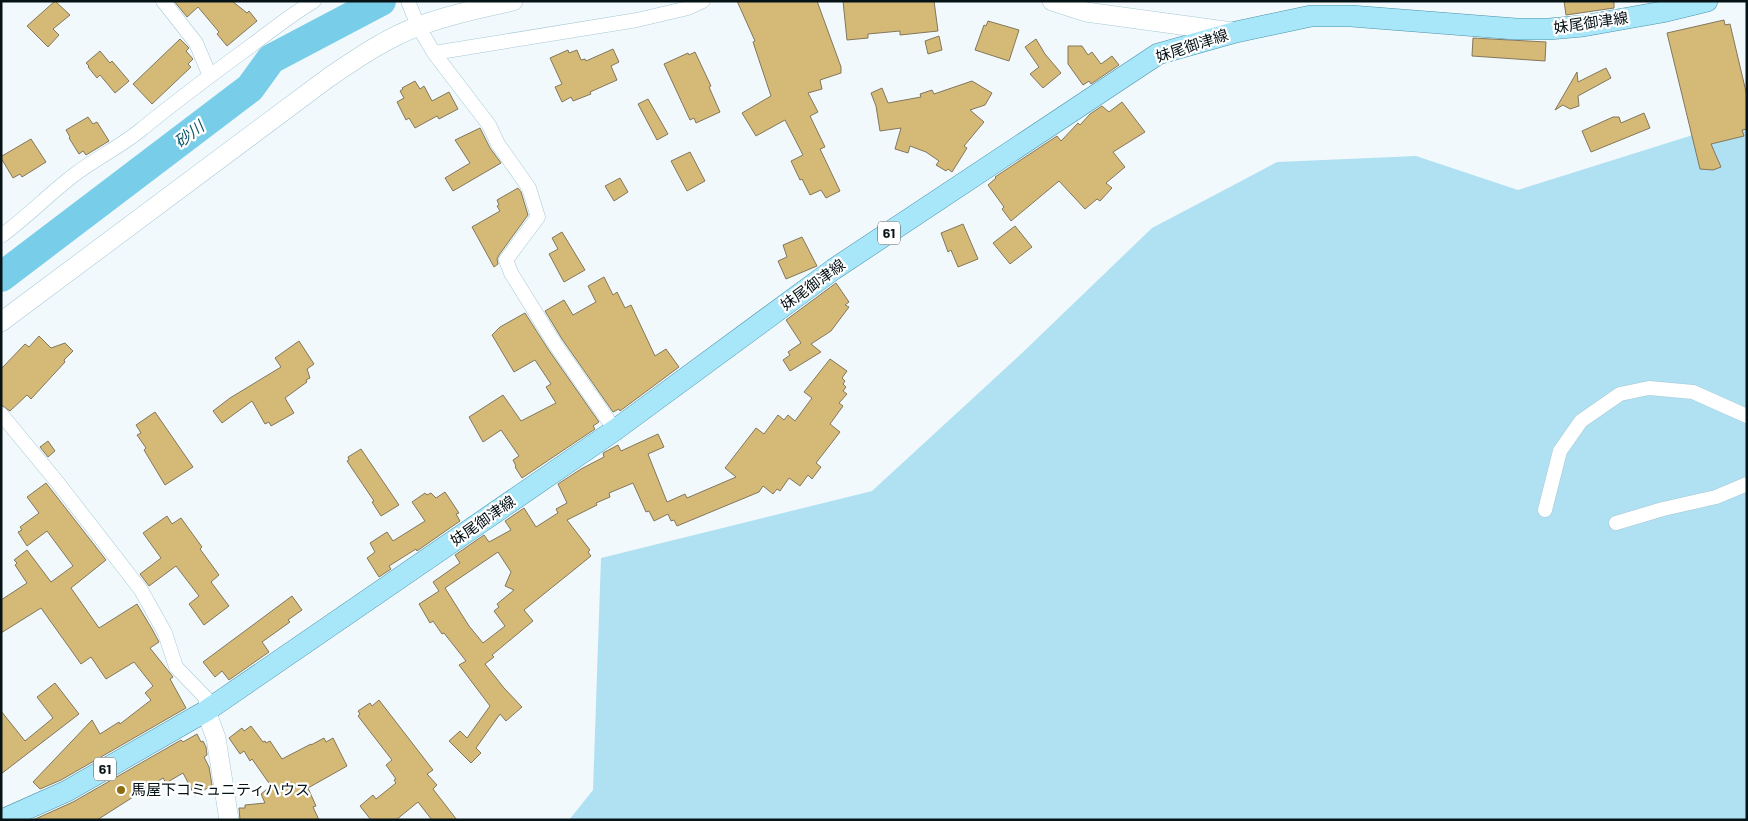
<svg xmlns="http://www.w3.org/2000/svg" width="1748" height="821" font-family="Barlow,'Noto Sans JP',sans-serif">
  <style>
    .green { fill: #b0e1f2 }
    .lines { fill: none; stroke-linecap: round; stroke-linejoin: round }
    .river { stroke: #78cde8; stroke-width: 30 }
    .building { fill: #d5ba77; stroke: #82775c; fill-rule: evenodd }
    .street-casing { stroke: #a5c9d6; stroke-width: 15 }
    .secondary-casing { stroke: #a5c9d6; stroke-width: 20 }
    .primary-casing { stroke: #4992a8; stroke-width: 22 }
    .street { stroke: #fff; stroke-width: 14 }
    .secondary { stroke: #fff; stroke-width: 19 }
    .primary { stroke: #a8e7fa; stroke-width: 21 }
    .poi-dot { fill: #8d6d10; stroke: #fff; stroke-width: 2 }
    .labels { text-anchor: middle; stroke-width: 4.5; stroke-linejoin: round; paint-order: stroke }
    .shield { fill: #fff; stroke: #50595c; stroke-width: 1 }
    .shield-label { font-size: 14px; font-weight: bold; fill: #051216 }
    .street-label { font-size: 15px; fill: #051216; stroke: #fff }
    .poi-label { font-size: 15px; fill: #051216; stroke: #fff; text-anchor: start }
    .water-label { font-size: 16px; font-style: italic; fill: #0d5669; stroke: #fff }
  </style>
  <rect width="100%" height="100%" fill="#f2f9fc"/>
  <path class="green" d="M1747,118V820H569L593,790L601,558L872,491L1021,354L1152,228L1277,162L1416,156L1518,190Z"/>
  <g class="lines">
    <path class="river" d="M1,277L250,88L271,59L381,1"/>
  </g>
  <path class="building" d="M55,1L70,15L53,29L59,35L48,47L27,26Z
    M174,1H232L247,13L249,11L257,21L227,46L217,34L219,32L198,7L187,17Z
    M737,1H817L841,67V73L820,80L822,89L808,93L818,112L810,116L825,147L820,149L840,191L826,198L821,190L810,195L802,179L800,180L791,161L803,155L785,120L756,136L742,113L771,96L753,42L755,41Z
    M843,1H934L938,31L900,35V31L868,34V38L847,40Z
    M1564,1H1614V8L1566,15Z
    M1724,20L1725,25L1730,24L1747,96V129L1742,130L1744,136L1711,144L1721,167L1713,170L1700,169L1667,33Z
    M988,21L1019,30L1009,61L975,50L984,25L986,26Z
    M939,36L942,50L928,54L925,41Z
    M1473,38L1546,42L1545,61L1472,56Z
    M180,39L189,48L186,51L193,59L188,64L191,67L152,104L133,84Z
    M1036,39L1045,54L1061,73L1043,88L1030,74L1039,67L1025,47Z
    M1068,46H1082L1088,55L1092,52L1101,64L1112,56L1119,65L1091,84L1089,81L1083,85L1068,64Z
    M613,49L619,62L611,66L617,80L590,92L591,94L573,101L571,97L562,102L555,87L562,84L550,58L568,50L569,53L577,50L581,60L585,59L586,61Z
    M100,51L110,63L112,61L129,81L115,93L100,75L97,78L88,67L89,66L86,63Z
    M695,52L711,86L709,87L720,112L696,123L694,118L690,120L664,64L688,53L689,55Z
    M1606,68L1611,78L1578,96L1579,106L1570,109L1563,105L1555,110L1577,72L1578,82Z
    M415,81L420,89L424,86L432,101L449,92L458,109L439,119L437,116L415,128L409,118L406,120L397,102L404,98L400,91L403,89L402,88Z
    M972,81L992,93L985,105L970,110L984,122L964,146L967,148L952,172L948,169L946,171L936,165L939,161L926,152L910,146L908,153L895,149L901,128L880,131L876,106L871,93L882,88L888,103L921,97L920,94L932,90L934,94Z
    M648,99L668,134L657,140L638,104Z
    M1122,102L1145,132L1113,152L1125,167L1106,183L1112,188L1100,201L1097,199L1085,209L1059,181L1011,221L1002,209L1004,207L988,185L996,178L995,177L1057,136L1061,141L1078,123L1080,125L1090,114L1102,106L1109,112Z
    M1644,113L1650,128L1591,152L1582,131L1613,117H1619L1621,123Z
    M88,117L93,124L97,122L109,141L86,155L83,151L79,154L69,138L70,137L66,130Z
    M480,128L490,148L501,163L453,191L445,178L470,163L455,140Z
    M31,139L46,162L22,177L20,174L13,178L1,158L2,156Z
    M690,152L705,181L687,191L671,161Z
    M620,178L628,192L614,201L605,186Z
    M518,188L521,192L528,215L499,255L497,259L498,264L494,267L472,227L500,211L497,206L499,205L497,200Z
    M963,224L978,259L958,267L951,250L948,252L941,233Z
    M1015,226L1032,247L1010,264L993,243Z
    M562,232L585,270L564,282L549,254L558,249L552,238Z
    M802,237L817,266L786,279L778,261L787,257L783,245Z
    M604,277L613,295L617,292L625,308L631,305L655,356L666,349L679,367L620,411L619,409L613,412L562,339L545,311L564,300L573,315L596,302L588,286Z
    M836,283L849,302L845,305L849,307L831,331L811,344L821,352L790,371L783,360L790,355L788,352L801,343L786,320Z
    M525,313L548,349L599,422L593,426L595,429L522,478L515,467L516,466L513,460L519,456L501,430L483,442L469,417L503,395L521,421L556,403L546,387L551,384L535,360L514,372L492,335L500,327Z
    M39,336L51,348L65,343L73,351L64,360L65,362L31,399L27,395L10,411L1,405V369L25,344L29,347Z
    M299,341L314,364L307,369L310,378L306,380L307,382L285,398L294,413L271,426L269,422L265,424L252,401L222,423L213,411L230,398L281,367L275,358Z
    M830,359L847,371L842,378L845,381L843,384L846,387L843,391L847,394L839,403L843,406L830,424L840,432L816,463L821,467L812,479L808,475L800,486L789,478L780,491L777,489L773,494L763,486L759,492L677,526L674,520L671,521L668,514L654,521L649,511L646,512L633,483L609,493L610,497L596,503L597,505L567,520L590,550L588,552L591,556L524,610L533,621L492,655L494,657L485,664L504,688L522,707L506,721L500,714L476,748L481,753L471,763L449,741L460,731L467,738L490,706L459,665L466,661L444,633L442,634L433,621L430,623L419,604L439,591L433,582L460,563L455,555L484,535L489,542L511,530L505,521L524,508L536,527L558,513L556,509L567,503L558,484L581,469L604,457L603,453L618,445L621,451L658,434L664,447L648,454L667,502L685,494L687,498L736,477L725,468L756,428L764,434L778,415L784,420L788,415L795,421L812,398L804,392ZM498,552L511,572L505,586L514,590L497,604L499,607L494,611L505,626L483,643L469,626L445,588Z
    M155,412L193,467L165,485L144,450L146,448L137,435L141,433L136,425Z
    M48,441L55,451L48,457L40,447Z
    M361,449L399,505L381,516L372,502L374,501L347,461L349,460L348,457Z
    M46,483L106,560L71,588L99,628L137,604L152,629L159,642L150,648L173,677L170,679L186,708L61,780L40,789L33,782L92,720L100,734L119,722L120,724L151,700L145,693L153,686L134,662L106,679L91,657L81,664L41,608L1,633V600L27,583L15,565L17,563L14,560L27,550L51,582L73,566L47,531L27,546L18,532L22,530L20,527L39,513L27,497Z
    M445,492L459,513L456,514L460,521L417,551L416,549L389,566L391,569L379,577L367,558L375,552L370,543L387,532L393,541L425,521L412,502L425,493L427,495L431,493L436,498Z
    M167,516L172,524L181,518L202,547L200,549L219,575L211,582L229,606L204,625L189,604L199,596L176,566L149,586L140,574L161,558L143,533Z
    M292,596L302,610L288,620L290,622L262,642L269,652L229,680L222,671L215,677L203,662Z
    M55,683L79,714L1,774V711L25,741L53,718L37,697Z
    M379,700L433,770L427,774L437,785L433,789L457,820H432L418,802L396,820H371L360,806L373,795L376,799L396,783L394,780L396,779L386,765L392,760L358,716L360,714L358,711L370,703L372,706Z
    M251,726L263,742L265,741L266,743L270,741L282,759L311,744V745L324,738L326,742L333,738L347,766L308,788L316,806L313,807L319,820H240L239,808H245V805L265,803L261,794L271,786L252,759L250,761L244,751L240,754L229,738L242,728L244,731Z
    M197,734L201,742L203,741L206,747L207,755L204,757L209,767L212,785L195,796L183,773L166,783L163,778L97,820H33L73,802L181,740L183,742Z"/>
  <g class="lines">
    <g class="street-casing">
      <path id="street" d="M163,1L196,43L210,76
        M408,1L418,26L434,53L489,125L498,144L529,188L538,217L506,260L511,273L555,344L615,430
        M434,53L637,20L688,8L703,1
        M1,236C27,217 49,194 74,175C96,158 122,146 143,128C179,99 215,72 252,45C272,30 292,14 314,1
        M1,414L58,483L141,590L165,633L176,667L206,698V711
        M1545,510L1560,451L1581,421L1620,394L1649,388L1693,392L1747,416
        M1616,523L1663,509L1716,497L1747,484"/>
    </g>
    <g class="secondary-casing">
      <path id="secondary" d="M1052,1L1086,12L1232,32
        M1,322L328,78C356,59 386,38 419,26C449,15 481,8 513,1
        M206,711L216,738L229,820"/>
    </g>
    <g class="primary-casing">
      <path id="primary" d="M2,820L67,791L206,711L615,430L834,269L1158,54L1236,32L1311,16H1351L1516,29H1549L1583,26L1662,12L1707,1"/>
    </g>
    <use href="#street" class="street"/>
    <use href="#secondary" class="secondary"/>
    <use href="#primary" class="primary"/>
  </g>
  <circle class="poi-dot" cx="121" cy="790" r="5"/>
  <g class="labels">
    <g class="shield">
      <rect x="878" y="221.5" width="22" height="23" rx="4"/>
      <rect x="94" y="757.5" width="22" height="23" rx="4"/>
    </g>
    <g class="shield-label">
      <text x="889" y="238">61</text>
      <text x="105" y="774">61</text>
    </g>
    <g class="street-label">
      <text transform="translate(1591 23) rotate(-8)" y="5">妹尾御津線</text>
      <text transform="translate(1192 46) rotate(-18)" y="5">妹尾御津線</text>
      <text transform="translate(813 285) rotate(-36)" y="5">妹尾御津線</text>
      <text transform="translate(483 521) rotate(-35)" y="5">妹尾御津線</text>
    </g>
    <g class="poi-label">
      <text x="131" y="795">馬屋下コミュニティハウス</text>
    </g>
    <g class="water-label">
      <text transform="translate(189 134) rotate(-37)" y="6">砂川</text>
    </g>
  </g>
  <rect width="1748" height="821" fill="none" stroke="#051216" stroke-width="5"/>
</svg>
